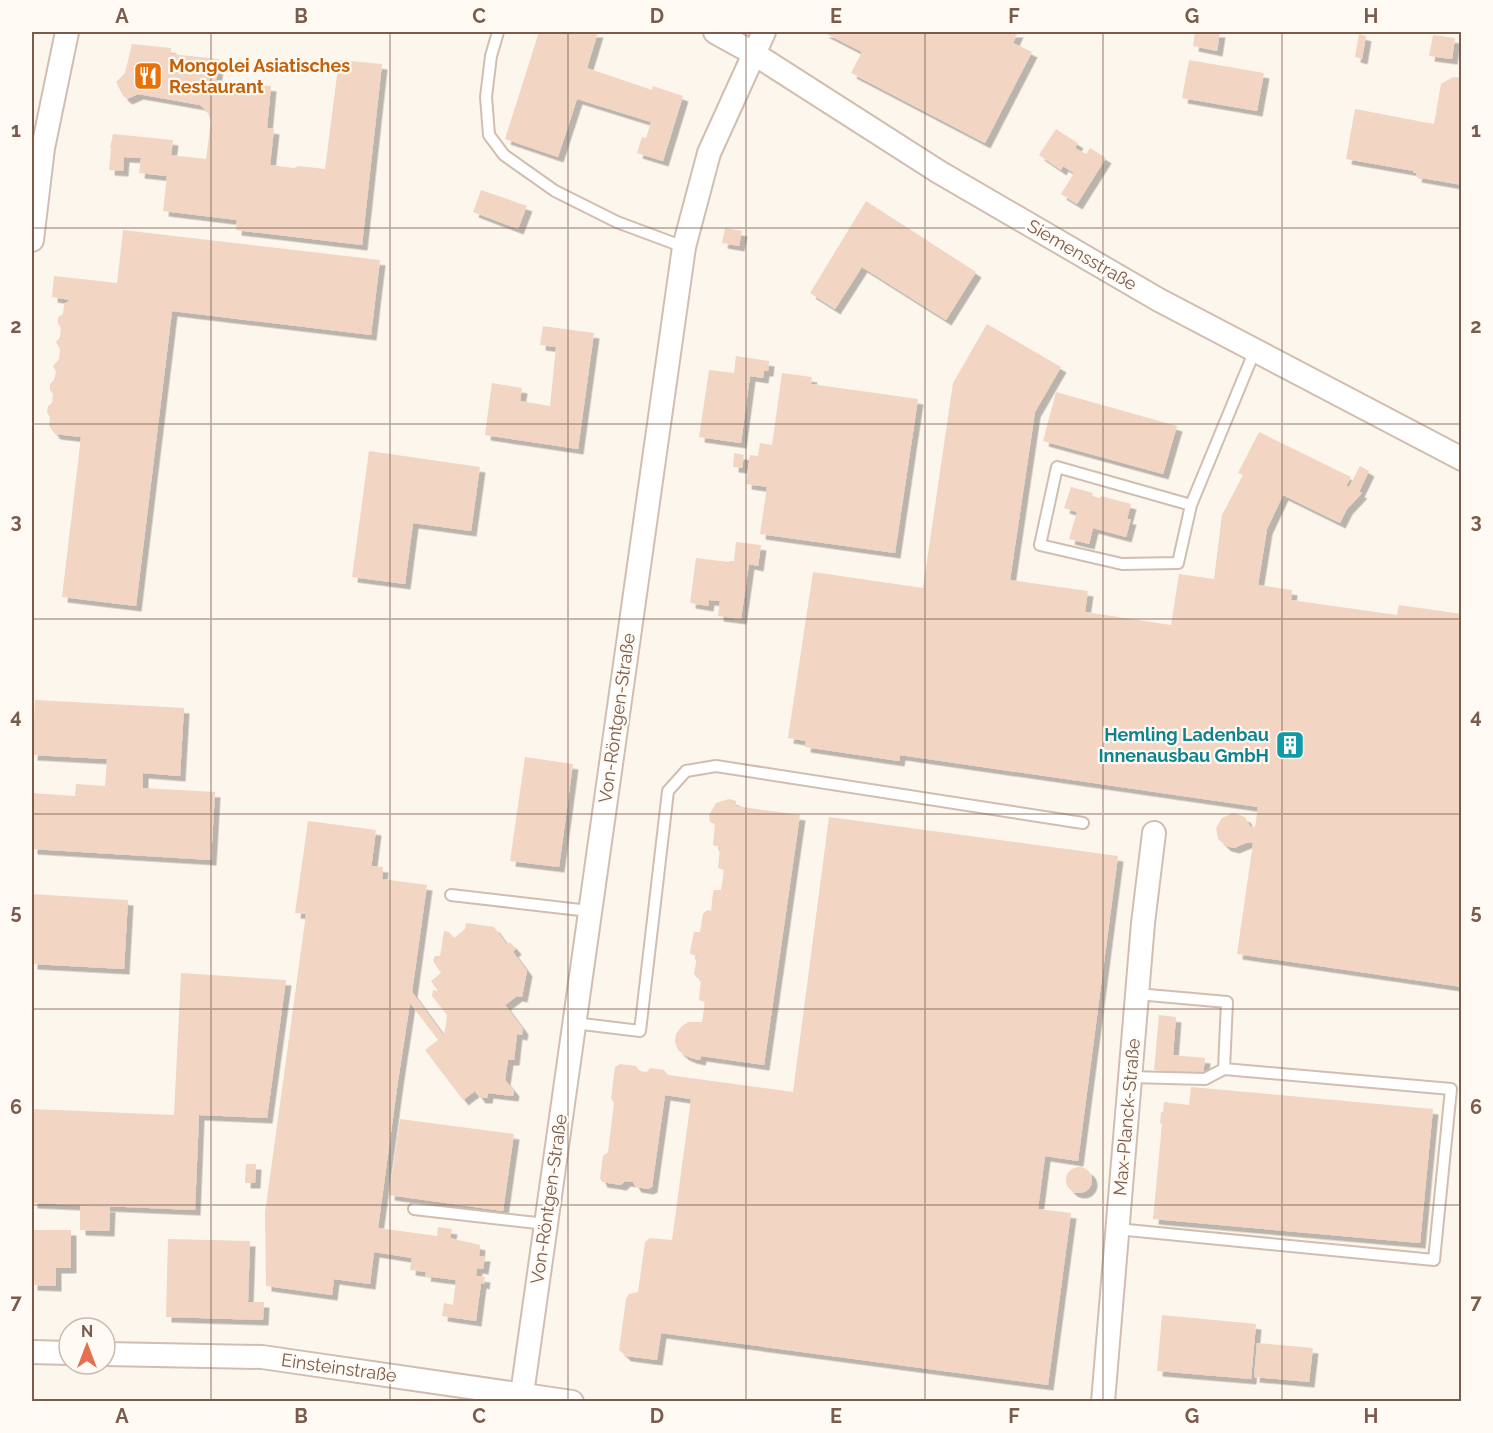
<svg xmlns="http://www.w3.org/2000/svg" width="1493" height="1433" font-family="Raleway,sans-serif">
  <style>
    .building { fill: #f3d5c3; filter: url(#shadow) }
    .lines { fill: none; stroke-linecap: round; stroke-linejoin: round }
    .service-casing { stroke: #d1beb0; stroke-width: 14 }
    .minor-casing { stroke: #d1beb0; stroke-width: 26 }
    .service { stroke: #fff; stroke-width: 10 }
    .minor { stroke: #fff; stroke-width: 22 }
    .grid { fill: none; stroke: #7a5c4d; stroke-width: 1.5; stroke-opacity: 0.55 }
    .labels { text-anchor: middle; stroke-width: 4.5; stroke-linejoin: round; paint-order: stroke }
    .food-label { font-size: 18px; font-weight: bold; fill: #c56008; stroke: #fffaf3; text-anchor: start }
    .street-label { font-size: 18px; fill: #7a5c4d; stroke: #fffaf3 }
    .culture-label { font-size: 18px; font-weight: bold; fill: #0d838f; stroke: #fffaf3; text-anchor: end }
    .neatline { fill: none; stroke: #7a5c4d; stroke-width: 2 }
    .grid-label { font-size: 20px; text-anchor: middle; font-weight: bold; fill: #7a5c4d }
  </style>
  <defs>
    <filter id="shadow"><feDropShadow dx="5.5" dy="5.5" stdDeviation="0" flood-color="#0004"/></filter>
  </defs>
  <rect width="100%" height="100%" fill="#fdf6ec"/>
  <path class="building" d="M539,32H598L587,68L652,90L653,86L683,96L663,161L637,153L642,137L646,138L651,122L577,99L558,157L505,139Z
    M823,32H1018L1013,43L1032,52L985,143L851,73L862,52Z
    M1195,32H1220L1217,51L1193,46Z
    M1359,34L1366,36L1362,59L1355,57Z
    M1433,35L1455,38L1452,59L1429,56Z
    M132,44L171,48V54L219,59L216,80L271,86L267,128L274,129L270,165L294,168L299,166L325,169L339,60L382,64L362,245L236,230L237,220L163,211L167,176L139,173L141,158L124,157L123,171L109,170L111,148H110L113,134L173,140L171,155L206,159L211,121L207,111L200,105L138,94L127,99L123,96L116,82L125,73Z
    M1189,60L1264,73L1257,111L1182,98Z
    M1453,77L1462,78V185L1416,177L1417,173H1413L1414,171L1346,159L1355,109L1434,124L1441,84Z
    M1056,129L1078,143L1075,148L1086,154L1090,148L1106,158L1077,204L1061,194L1074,173L1063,166L1061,170L1039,155Z
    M481,190L527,206L518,229L473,212Z
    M866,201L976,272L946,320L862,267L835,309L810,293Z
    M725,228L742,231L739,246L722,243Z
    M123,230L380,260L371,335L172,311L136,606L62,597L81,437L55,434L49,426L50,417L47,412L48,406L52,403L53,394L50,390V384L54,380L56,372L53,366L59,359L60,349L56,342L60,337L61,328L58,324V317L63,314L64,304L70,300L52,297L54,276L117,283Z
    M987,324L1061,367L1035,412L1010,580L1088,591L1085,612L1171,625L1179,574L1214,579L1222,515L1243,475L1238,473L1259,432L1351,477L1346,486L1349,487L1360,466L1369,471L1359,492L1362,493L1347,509L1340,523L1283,495L1267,529L1258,585L1292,590L1291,600L1397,615L1399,605L1462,614V987L1237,954L1253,843H1246L1234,848L1226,846L1218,839L1216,828L1222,818L1233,813L1245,817L1250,826L1255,827L1258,807L900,755L899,761L805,747L806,741L788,738L813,572L923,588L953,383Z
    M543,326L594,333L578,449L485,435L492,383L522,388L520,401L550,406L556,347L540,345Z
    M736,356L769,361L768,371H764L763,378L750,376L741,443L699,437L709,370L734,373Z
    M782,373L812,377L811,384L918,399L895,553L760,534L767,487L746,484L750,455L758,456L760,443L772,445Z
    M1056,392L1177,426L1163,474L1043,441Z
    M369,451L480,467L471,531L413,523L405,584L352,577Z
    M734,453L744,455L742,468L733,467Z
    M1071,487L1093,493L1092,496L1100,498L1101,496L1131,504L1127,519H1131L1126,537L1093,528L1089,544L1069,539L1077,512L1064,508Z
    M736,542L761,545L758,566L749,564L741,619L718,616L720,601L709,600L708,606L690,603L696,558L729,562V561H734Z
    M35,700L184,708L180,776L143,773V788L215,792L211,860L32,849V793L75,796L76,784L105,786L107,759L32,755Z
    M525,757L573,764L559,867L510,861Z
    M729,799L736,801V806L800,815L764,1065L701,1056L700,1060L691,1058L684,1055L678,1050L675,1042L676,1034L681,1027L688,1022H702L705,1002L699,1000L701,979L697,978L694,974L697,956L690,954V951L694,932H700L703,914L707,910L711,911L713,893L714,890H721L724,870L718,868L720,847L713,845L715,824L710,822L709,815L716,803Z
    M829,817L1118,856L1078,1161L1045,1156L1038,1209L1071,1213L1048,1385L661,1333L657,1360L626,1356L619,1350L626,1299L629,1294L638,1292L645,1242L650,1238L672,1240L691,1099L665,1095L652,1187L648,1189L636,1187L633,1182L625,1181L621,1185L602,1182L600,1178L603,1156L608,1152L614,1103L611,1098L615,1067L620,1064L636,1066L640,1071L647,1072L650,1068L664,1070L668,1075L793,1092Z
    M308,821L376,830L370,877L372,866L383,867L382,879L427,885L412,992L444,1036L447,1015L432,996L433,990L438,991L431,981L441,973L433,961L435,956H440L444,931L449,932L454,938L465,929L466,923L494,927L507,945L510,942L516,949L513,952L527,971L522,997L517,996L505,1005L523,1029L522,1035L517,1034L514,1060H508L505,1080L514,1091L513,1096L488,1093L487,1098H480L475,1091L463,1100L425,1050L438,1040L410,1003L398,1081L378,1228L437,1236L438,1227L452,1229L450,1238L480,1245L479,1256H485L483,1269L477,1268L476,1276L485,1277L484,1284L481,1283L476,1321L442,1316L444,1303L453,1305L456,1280L425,1276L426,1272L410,1270L412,1258L374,1252L370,1284L334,1279L332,1295L266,1286L265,1213L306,914L295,913Z
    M32,894L128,900L124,969L32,964Z
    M181,973L286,980L267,1118L199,1115L195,1210L32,1203V1109L174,1115Z
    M1159,1015L1176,1017L1173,1055L1205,1058L1203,1075L1154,1070Z
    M1191,1087L1433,1109L1420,1243L1153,1219L1162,1124L1160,1123L1161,1112H1163L1164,1102L1189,1105Z
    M400,1119L514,1134L503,1211L389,1195Z
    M246,1164H256L255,1183H245Z
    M1066 1180a13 13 0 1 1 26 0a13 13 0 1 1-26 0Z
    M80,1206L110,1207L109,1231L80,1230Z
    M32,1230H71V1268H56V1286L32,1285Z
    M168,1239L250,1241L248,1302H264L263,1320L166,1317Z
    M1162,1315L1256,1324L1251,1379L1157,1371Z
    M1257,1343L1313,1348L1309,1382L1254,1377Z"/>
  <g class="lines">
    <g class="service-casing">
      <path id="service" d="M498,32L491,56L486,97L489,135L504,155L555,191L617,222L684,247
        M1191,505L1057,467L1040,545L1122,564L1178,563L1191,505L1255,350
        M451,895L589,911
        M1137,994L1227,1002L1224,1069
        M574,1023L640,1031L668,791L686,771L716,766L1083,823
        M414,1209L546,1224
        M1117,1229L1434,1260L1451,1089L1224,1069L1205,1079L1130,1077"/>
    </g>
    <g class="minor-casing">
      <path id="minor" d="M715,32L753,53L939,172L1159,300L1462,459
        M32,240L43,148L67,32
        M32,1352L69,1353
        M105,1354L262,1357L572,1402
        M522,1394L684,247L709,153L764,32
        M1103,1402L1143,923L1154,833"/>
    </g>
    <use href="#service" class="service"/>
    <use href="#minor" class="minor"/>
  </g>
  <path class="grid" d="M211,32V1402M390,32V1402M568,32V1402M746,32V1402M925,32V1402M1103,32V1402M1282,32V1402M32,228H1462M32,424H1462M32,619H1462M32,814H1462M32,1009H1462M32,1205H1462"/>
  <defs>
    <g id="restaurant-square" transform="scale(1.5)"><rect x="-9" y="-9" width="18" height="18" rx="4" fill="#e8710a" stroke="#fffaf3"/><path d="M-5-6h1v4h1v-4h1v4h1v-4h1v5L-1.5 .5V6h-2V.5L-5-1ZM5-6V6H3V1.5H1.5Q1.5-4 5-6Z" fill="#fff"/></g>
    <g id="building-square" transform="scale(1.5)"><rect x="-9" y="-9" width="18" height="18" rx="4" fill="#0f9aa8" stroke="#fffaf3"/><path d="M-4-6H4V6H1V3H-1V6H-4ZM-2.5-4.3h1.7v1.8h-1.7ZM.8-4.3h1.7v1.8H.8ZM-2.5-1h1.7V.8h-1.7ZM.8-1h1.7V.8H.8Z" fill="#fff"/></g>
  </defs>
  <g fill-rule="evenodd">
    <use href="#restaurant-square" x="148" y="76"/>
    <use href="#building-square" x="1290" y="745"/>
  </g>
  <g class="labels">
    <g class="food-label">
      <text x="169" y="72">Mongolei Asiatisches<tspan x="169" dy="21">Restaurant</tspan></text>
    </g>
    <g class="street-label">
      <text transform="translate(1082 255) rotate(30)" y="6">Siemensstraße</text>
      <text transform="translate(617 718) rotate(-82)" y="6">Von-Röntgen-Straße</text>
      <text transform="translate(1127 1117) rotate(-85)" y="6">Max-Planck-Straße</text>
      <text transform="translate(549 1199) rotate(-82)" y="6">Von-Röntgen-Straße</text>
      <text transform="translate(339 1368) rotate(8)" y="6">Einsteinstraße</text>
    </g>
    <g class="culture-label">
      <text x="1269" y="741">Hemling Ladenbau<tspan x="1269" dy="21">Innenausbau GmbH</tspan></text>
    </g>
  </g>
  <rect width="1493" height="1433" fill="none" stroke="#fffaf3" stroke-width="66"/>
  <g transform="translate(87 1346)"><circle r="28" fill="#fffaf3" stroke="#cabbb1" stroke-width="1.5"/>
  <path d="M0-4.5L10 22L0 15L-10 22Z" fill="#e76f51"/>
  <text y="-9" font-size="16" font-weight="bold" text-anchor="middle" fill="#7a5c4d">N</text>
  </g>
  <rect x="33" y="33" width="1427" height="1367" class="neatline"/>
  <g class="grid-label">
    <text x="122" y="23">A</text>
    <text x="301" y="23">B</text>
    <text x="479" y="23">C</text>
    <text x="657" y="23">D</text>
    <text x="836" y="23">E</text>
    <text x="1014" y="23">F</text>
    <text x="1192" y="23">G</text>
    <text x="1371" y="23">H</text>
    <text x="16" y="137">1</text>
    <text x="1476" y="137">1</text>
    <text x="16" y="333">2</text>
    <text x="1476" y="333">2</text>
    <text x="16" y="528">3</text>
    <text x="1476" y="528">3</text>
    <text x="16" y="723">4</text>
    <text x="1476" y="723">4</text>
    <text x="16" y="919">5</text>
    <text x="1476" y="919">5</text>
    <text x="16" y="1114">6</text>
    <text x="1476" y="1114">6</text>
    <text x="16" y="1309">7</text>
    <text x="1476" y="1309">7</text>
    <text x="122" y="1423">A</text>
    <text x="301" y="1423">B</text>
    <text x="479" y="1423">C</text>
    <text x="657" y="1423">D</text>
    <text x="836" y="1423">E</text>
    <text x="1014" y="1423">F</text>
    <text x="1192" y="1423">G</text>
    <text x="1371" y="1423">H</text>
  </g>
</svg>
